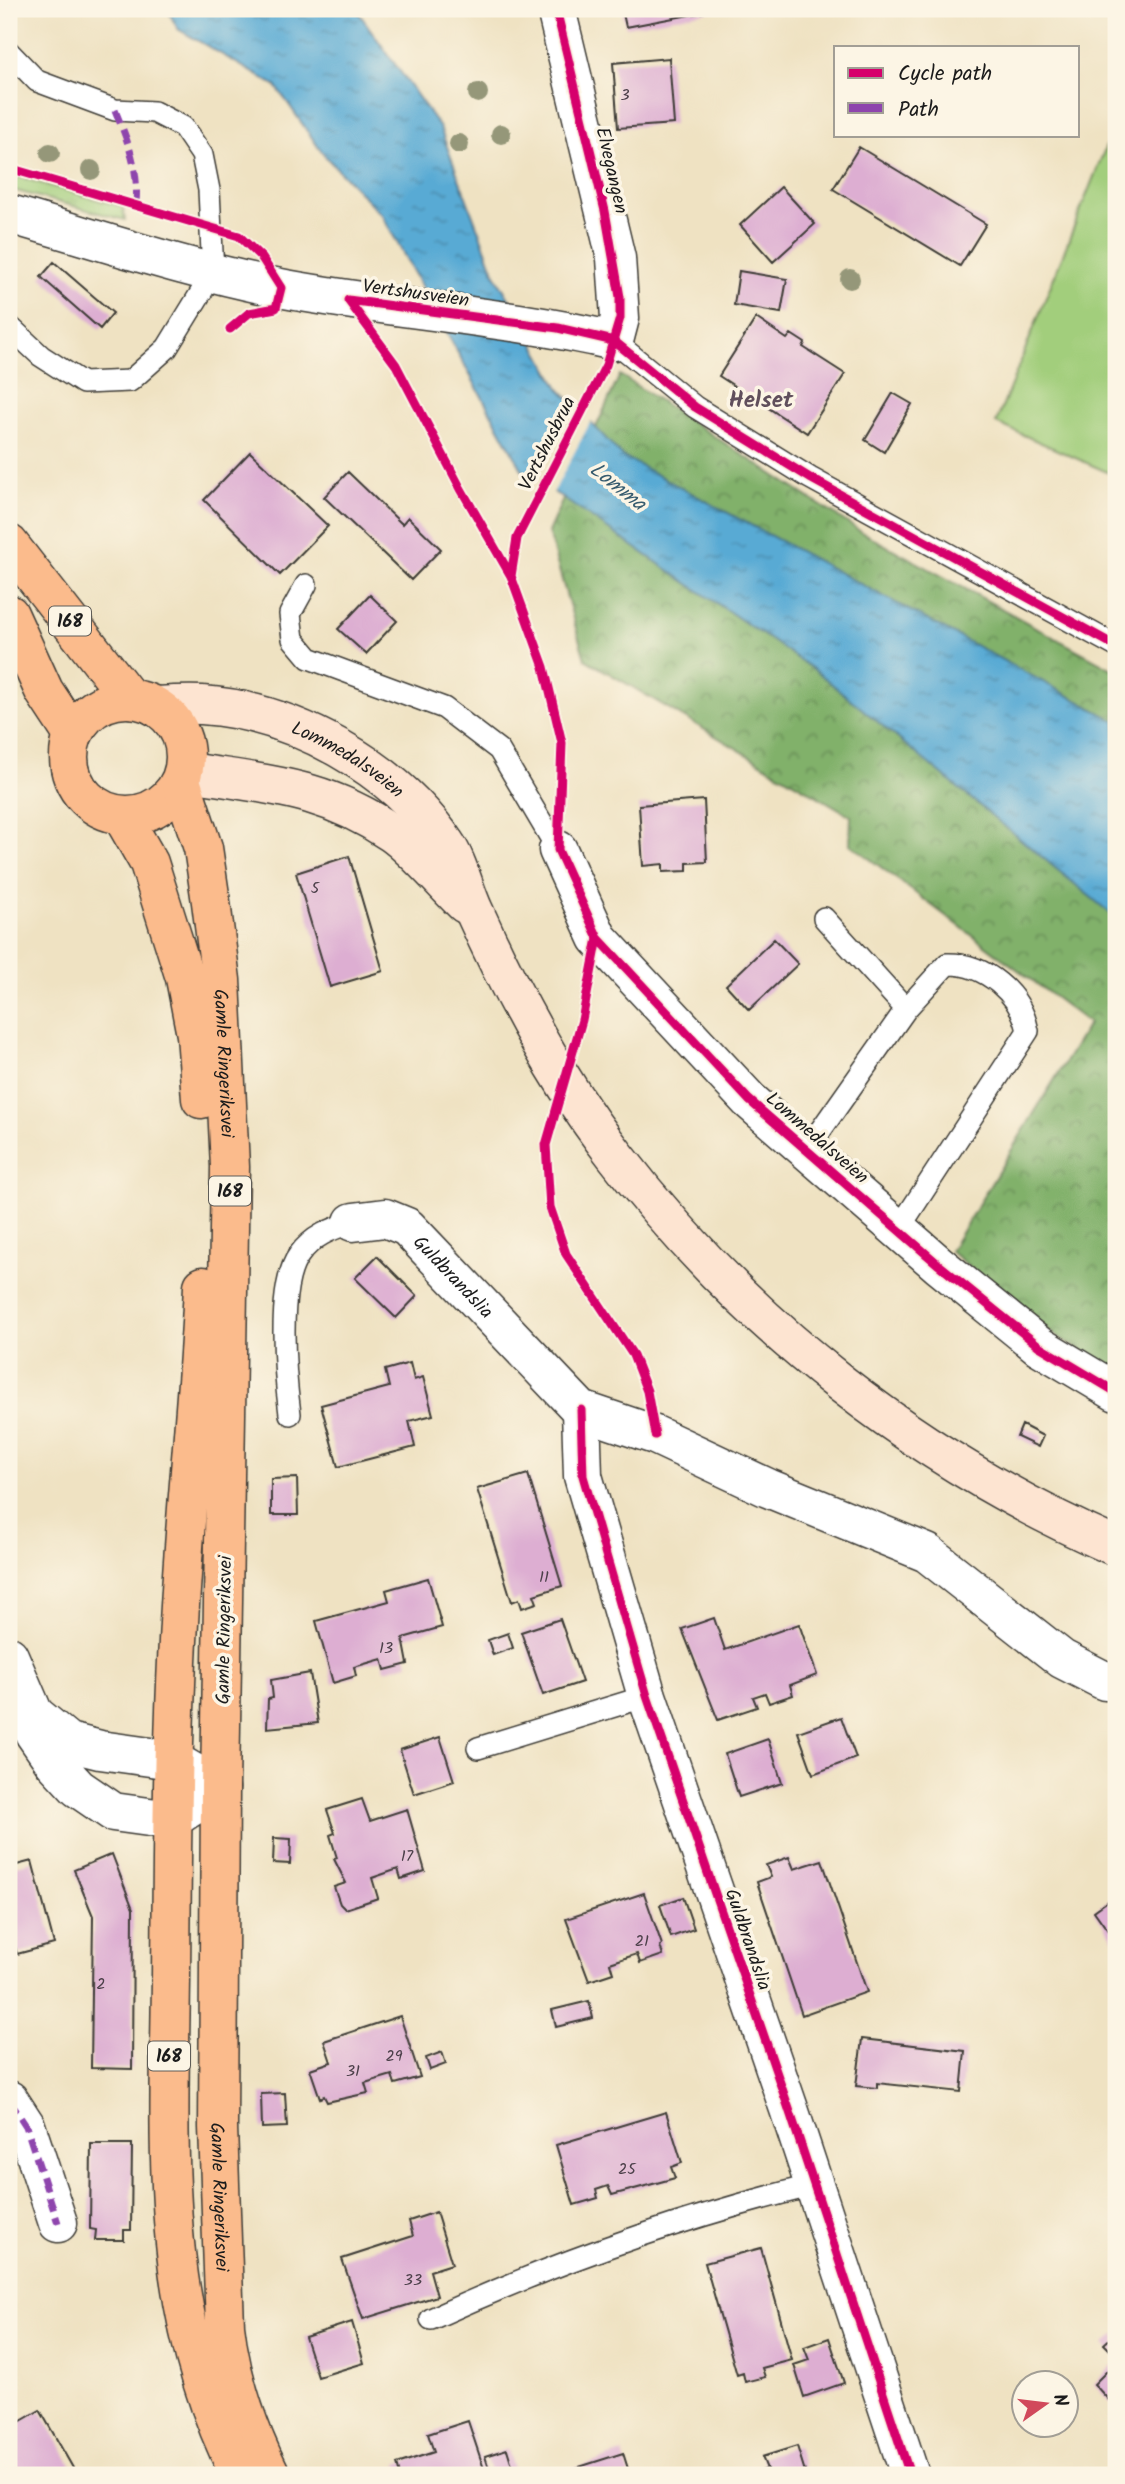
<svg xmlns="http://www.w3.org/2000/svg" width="1125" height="2484" font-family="Kalam,sans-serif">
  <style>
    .grass { fill: url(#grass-tufts); stroke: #5f754c; stroke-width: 2 }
    .forest { fill: url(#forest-crowns); stroke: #4e6644; stroke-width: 2 }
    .pitch { fill: #a2ce7b; stroke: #5f754c; stroke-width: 2 }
    .water { fill: url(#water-ripples); stroke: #3a6378; stroke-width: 2 }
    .pier { fill: #efe2c2 }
    .building { fill: #ddaed2 }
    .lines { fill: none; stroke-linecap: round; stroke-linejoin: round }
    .lane-casing { stroke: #3c3a35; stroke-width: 24 }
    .street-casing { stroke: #3c3a35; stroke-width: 41 }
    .secondary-casing { stroke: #3c3a35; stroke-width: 41 }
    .primary-casing { stroke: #3c3a35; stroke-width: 41 }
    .lane { stroke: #fff; stroke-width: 21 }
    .street { stroke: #fff; stroke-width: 38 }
    .secondary { stroke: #fde4d1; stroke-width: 38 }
    .primary { stroke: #fbbb8c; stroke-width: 38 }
    .quiet { stroke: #8e44ad; stroke-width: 7; stroke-dasharray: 14 7; stroke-linecap: butt }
    .cycleway-casing { stroke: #fcf5e5; stroke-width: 13 }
    .cycleway { stroke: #d6006c; stroke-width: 9 }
    .tree { fill: #959779 }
    .labels { text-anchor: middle; stroke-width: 7; stroke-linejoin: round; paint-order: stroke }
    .number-label { font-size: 16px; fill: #4c404a }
    .shield { fill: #fcf5e5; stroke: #5f5d58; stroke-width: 2 }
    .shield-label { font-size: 18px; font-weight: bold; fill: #1c1c1c }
    .street-label { font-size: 19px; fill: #1c1c1c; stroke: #fcf5e5 }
    .water-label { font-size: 21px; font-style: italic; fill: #375c6f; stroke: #fcf5e5 }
    .quarter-label { font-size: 23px; font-weight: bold; fill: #604f5c; stroke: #fcf5e5 }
  </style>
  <defs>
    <pattern id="grass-tufts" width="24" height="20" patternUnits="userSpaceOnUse" patternTransform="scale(1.75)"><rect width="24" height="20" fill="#a2ce7b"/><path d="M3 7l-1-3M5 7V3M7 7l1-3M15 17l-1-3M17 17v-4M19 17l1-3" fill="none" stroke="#8bb06a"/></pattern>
    <pattern id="forest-crowns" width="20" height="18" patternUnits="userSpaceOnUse" patternTransform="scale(1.75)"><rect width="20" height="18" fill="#81b16b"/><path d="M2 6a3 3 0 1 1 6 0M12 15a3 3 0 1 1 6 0" fill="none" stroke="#698f57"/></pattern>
    <pattern id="water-ripples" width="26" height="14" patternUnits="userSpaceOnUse" patternTransform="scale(1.75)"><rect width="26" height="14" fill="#59aad4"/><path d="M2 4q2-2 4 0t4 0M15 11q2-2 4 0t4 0" fill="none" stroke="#498aab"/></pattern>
  </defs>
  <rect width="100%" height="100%" fill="#fcf5e5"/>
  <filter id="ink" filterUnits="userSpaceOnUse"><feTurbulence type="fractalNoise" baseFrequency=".0143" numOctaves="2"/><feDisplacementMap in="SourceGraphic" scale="14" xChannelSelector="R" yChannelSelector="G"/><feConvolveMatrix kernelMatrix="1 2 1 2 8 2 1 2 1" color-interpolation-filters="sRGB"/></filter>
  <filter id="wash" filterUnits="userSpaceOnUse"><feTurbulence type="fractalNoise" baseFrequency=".00686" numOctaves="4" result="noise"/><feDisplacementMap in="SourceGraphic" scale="28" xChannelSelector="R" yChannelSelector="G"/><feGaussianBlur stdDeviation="1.57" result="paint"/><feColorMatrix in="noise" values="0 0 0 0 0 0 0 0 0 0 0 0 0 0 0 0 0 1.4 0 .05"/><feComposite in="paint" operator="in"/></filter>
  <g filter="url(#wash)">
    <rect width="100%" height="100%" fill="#efe2c2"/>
    <path class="grass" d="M9,174L123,207L125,220L9,189Z"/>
    <path class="forest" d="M620,375L863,533L1116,671V1371L1051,1333L950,1251L1089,1023L850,844L851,816L585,659L548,532Z"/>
    <path class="pitch" d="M1116,121V476L996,423Z"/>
    <path class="water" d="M167,9H356L440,128L495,274L559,388L622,456L1116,721V918L816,671L523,471L382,215L324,155L276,86L178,29Z"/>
    <path class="pier" d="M574,400L592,419L552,495L533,482Z"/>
    <g id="blocks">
      <path class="building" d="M622,9H716V10L626,27Z
        M669,58L674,124L618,128L613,63Z
        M859,147L986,224L960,266L833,189Z
        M781,187L815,224L773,262L740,225Z
        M54,262L113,313L100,329L41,277Z
        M739,271L787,279L781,313L734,305Z
        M756,318L787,339L791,334L805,343L803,347L845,374L807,433L719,376Z
        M893,393L912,404L884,452L865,440Z
        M250,452L328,526L280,575L204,500Z
        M348,472L402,524L408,517L441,549L411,580L324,497Z
        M370,595L397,621L366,654L338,629Z
        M704,800L707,862L687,863V871L663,872V864L643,866L639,805Z
        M349,856L383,971L330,987L296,873Z
        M774,939L798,964L749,1010L726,985Z
        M377,1256L417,1296L396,1318L355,1278Z
        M410,1363L414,1380L423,1377L433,1415L409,1421L415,1447L338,1467L321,1405L389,1387L385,1370Z
        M1022,1425L1043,1436L1038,1447L1017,1437Z
        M528,1474L562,1586L534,1595L537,1603L522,1608L519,1599L512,1602L477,1489Z
        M297,1478L298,1515H271V1479Z
        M428,1578L442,1627L403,1638L408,1664L385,1670L382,1659L354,1667L356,1676L333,1683L316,1621L389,1601L386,1590Z
        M714,1618L725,1650L799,1624L817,1675L790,1685L793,1695L769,1703L765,1693L753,1697L757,1707L718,1720L682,1629Z
        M560,1619L582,1682L543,1695L521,1632Z
        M508,1633L513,1648L493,1655L488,1640Z
        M310,1673L318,1723L267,1728L268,1699L273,1698L271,1680Z
        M841,1717L856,1758L813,1774L798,1732Z
        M440,1737L454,1781L414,1794L400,1750Z
        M768,1739L782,1783L739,1797L725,1754Z
        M362,1799L370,1821L407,1809L425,1871L401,1879L398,1869L372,1878L378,1898L345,1909L340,1904L334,1887L346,1883L334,1859L337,1858L330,1835L335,1833L327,1810Z
        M274,1838L291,1839L290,1864L273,1863Z
        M112,1854L133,1909L132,2069L91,2068L93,1916L74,1870Z
        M789,1857L794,1869L822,1860L867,1992L802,2015L757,1882L771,1877L766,1865Z
        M32,1861L54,1944L17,1954L9,1925V1867Z
        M644,1893L662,1945L660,1946L663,1955L640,1963L637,1954L610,1963L613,1973L589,1981L566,1919Z
        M1116,1895V1942L1094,1911Z
        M683,1897L694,1929L671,1937L660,1905Z
        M589,2001L593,2018L556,2027L552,2010Z
        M400,2016L420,2077L395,2084L392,2075L365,2083L368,2093L327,2102L324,2096L320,2098L310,2069L331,2062L324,2041Z
        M862,2039L965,2051L961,2092L877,2083V2088L856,2086Z
        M442,2052L446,2064L430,2070L426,2058Z
        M285,2093L287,2127L262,2128L261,2094Z
        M666,2112L682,2163L671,2167L675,2178L612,2195L608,2186L596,2190L598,2198L574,2205L556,2145Z
        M91,2144H132L131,2230H124V2240H95L96,2230L90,2229Z
        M436,2212L452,2264L430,2271L437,2296L363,2319L342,2259L413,2236L409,2221Z
        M761,2248L792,2360L762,2368L765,2377L745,2382L743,2373L737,2375L705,2263Z
        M352,2322L364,2363L318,2377L305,2337Z
        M1116,2333V2356L1104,2344Z
        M829,2338L844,2383L804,2397L794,2365L809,2360L804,2347Z
        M1116,2362V2408L1094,2384Z
        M40,2410L77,2475H11L9,2428Z
        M468,2421L486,2475H400L397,2464L434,2452L428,2434Z
        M797,2446L806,2475H750L767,2469L762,2457Z
        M507,2449L515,2475H491L485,2456Z
        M623,2453L630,2475H554Z"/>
    </g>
  </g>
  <g filter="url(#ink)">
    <use href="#blocks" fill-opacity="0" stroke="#3c3a35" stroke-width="2"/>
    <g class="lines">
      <g class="lane-casing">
        <path id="lane" d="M9,52L37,81L115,110L154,112L183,127L202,155L209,190L213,273L167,348L130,381L83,383L41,356L9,326
          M614,341L695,407L810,478L1116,646
          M306,585L290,614L293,639L309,658L444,708L499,750L558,850
          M824,918L906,1009
          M806,1151L906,1009L947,964C985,963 1021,994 1028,1031L898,1230
          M290,1414C285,1376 276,1286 299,1255C313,1235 332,1229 353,1222
          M478,1748L647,1696
          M431,2319C554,2263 683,2217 814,2185"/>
      </g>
      <g class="street-casing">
        <g id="street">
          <path d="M9,214C100,240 191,271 285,289C394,309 506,316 614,341L620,318L616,258L556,9"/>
          <path d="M558,850L598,938L749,1100L939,1265L1039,1346L1116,1392"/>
          <path id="s1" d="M353,1222L385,1218L407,1227L581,1410L655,1435L768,1488L927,1553L1062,1659L1105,1681L1116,1680"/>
          <path d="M581,1410L583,1476L647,1696L789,2109L910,2475"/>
          <path d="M9,1656L34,1714V1733L54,1762L78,1788L113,1812L171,1820L220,1788L172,1760L100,1750L68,1742L34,1714"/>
          <path d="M9,2100L26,2126L58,2223"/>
        </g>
      </g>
      <g class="secondary-casing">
        <g id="secondary">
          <path id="s2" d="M155,706C171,705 187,704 202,705C293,711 395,768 445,843C459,863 464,890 474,911C512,995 558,1082 615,1155C747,1327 917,1460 1116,1547"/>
          <path d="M184,771C265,785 321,785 392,833C413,847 444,884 465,904"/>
        </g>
      </g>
      <g class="primary-casing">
        <g id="primary">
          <path d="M9,544L130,699"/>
          <path d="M9,614L44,691L73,735"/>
          <circle cx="127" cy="757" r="58"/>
          <path id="s3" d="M181,781L203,848L211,902L221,980L230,1167L220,1788L218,2127L225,2326C231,2380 247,2427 271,2475"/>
          <path d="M122,816L149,863L185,978L196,1035L201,1099"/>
          <path d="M203,1286C198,1398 185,1510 179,1623C172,1742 172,1860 171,1979C169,2152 158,2316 240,2475"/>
        </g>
      </g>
      <use href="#lane" class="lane"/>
      <use href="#street" class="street"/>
      <use href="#secondary" class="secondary"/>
      <use href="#primary" class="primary"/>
      <path class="quiet" d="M115,110C128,142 139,168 136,203
        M9,2100L26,2126L58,2223"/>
      <g class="cycleway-casing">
        <path id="cycleway" d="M556,9L605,211L620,297V318L606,365L517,538L511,576L544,667L562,743L558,850L598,938L749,1100L939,1265L1039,1346L1116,1392
          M9,168L239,236L262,258L281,288L276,308L249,313L230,329
          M348,300L558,328L614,341L695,407L810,478L1116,646
          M348,300L396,365L461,489L511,576
          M598,938L582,1020L546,1145L550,1207L566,1254L633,1355L647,1391L655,1435
          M581,1410L583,1476L647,1696L789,2109L910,2475"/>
      </g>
      <use href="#cycleway" class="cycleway"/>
    </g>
    <g class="tree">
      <circle cx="478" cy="93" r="10"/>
      <circle cx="501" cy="134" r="10"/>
      <circle cx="459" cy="144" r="10"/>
      <circle cx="50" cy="153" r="10"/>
      <circle cx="91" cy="170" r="10"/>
      <circle cx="850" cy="279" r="10"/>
    </g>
  </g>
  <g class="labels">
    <g class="number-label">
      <text x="625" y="100">3</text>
      <text x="315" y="893">5</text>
      <text x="544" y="1582">11</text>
      <text x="386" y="1653">13</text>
      <text x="407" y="1861">17</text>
      <text x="642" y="1946">21</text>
      <text x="101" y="1989">2</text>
      <text x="394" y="2061">29</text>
      <text x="353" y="2076">31</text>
      <text x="627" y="2174">25</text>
      <text x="413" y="2285">33</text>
    </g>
    <g class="shield">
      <rect x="49" y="606.5" width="42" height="29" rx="5"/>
      <rect x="209" y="1176.5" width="42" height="29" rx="5"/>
      <rect x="148" y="2041.5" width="42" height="29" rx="5"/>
    </g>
    <g class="shield-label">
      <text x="70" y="627">168</text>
      <text x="230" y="1197">168</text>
      <text x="169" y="2062">168</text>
    </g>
    <g class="street-label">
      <text transform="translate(613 170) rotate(77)" y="7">Elvegangen</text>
      <text transform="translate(416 292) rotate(8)" y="7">Vertshusveien</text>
      <text transform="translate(546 443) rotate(-63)" y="7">Vertshusbrua</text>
      <text dy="7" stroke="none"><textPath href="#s2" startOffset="205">Lommedalsveien</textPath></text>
      <text dy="7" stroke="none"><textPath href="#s3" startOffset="287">Gamle Ringeriksvei</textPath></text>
      <text transform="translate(818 1137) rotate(41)" y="7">Lommedalsveien</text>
      <text dy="7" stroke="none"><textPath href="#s1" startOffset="124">Guldbrandslia</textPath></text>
      <text transform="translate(223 1630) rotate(-89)" y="7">Gamle Ringeriksvei</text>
      <text transform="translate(749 1939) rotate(71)" y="7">Guldbrandslia</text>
      <text dy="7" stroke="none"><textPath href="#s3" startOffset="1421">Gamle Ringeriksvei</textPath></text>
    </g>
    <g class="water-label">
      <text transform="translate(618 486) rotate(38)" y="7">Lomma</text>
    </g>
    <g class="quarter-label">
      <text x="761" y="407">Helset</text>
    </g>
  </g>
  <rect width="1125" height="2484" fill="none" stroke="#fcf5e5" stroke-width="35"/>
  <rect x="834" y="46" width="245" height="91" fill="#fcf5e5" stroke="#a29e95" stroke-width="2"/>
  <rect x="848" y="68" width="35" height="10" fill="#d6006c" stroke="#a29e95" stroke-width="2"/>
  <text x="898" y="80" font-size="21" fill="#1c1c1c">Cycle path</text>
  <rect x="848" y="103" width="35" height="10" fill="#8e44ad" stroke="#a29e95" stroke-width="2"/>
  <text x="898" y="116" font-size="21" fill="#1c1c1c">Path</text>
  <g transform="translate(1045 2404) rotate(76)"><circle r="33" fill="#fcf5e5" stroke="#a29e95" stroke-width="2"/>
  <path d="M0-5L12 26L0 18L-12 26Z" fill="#d1495b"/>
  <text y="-10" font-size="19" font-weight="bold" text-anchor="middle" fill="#1c1c1c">N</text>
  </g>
</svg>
